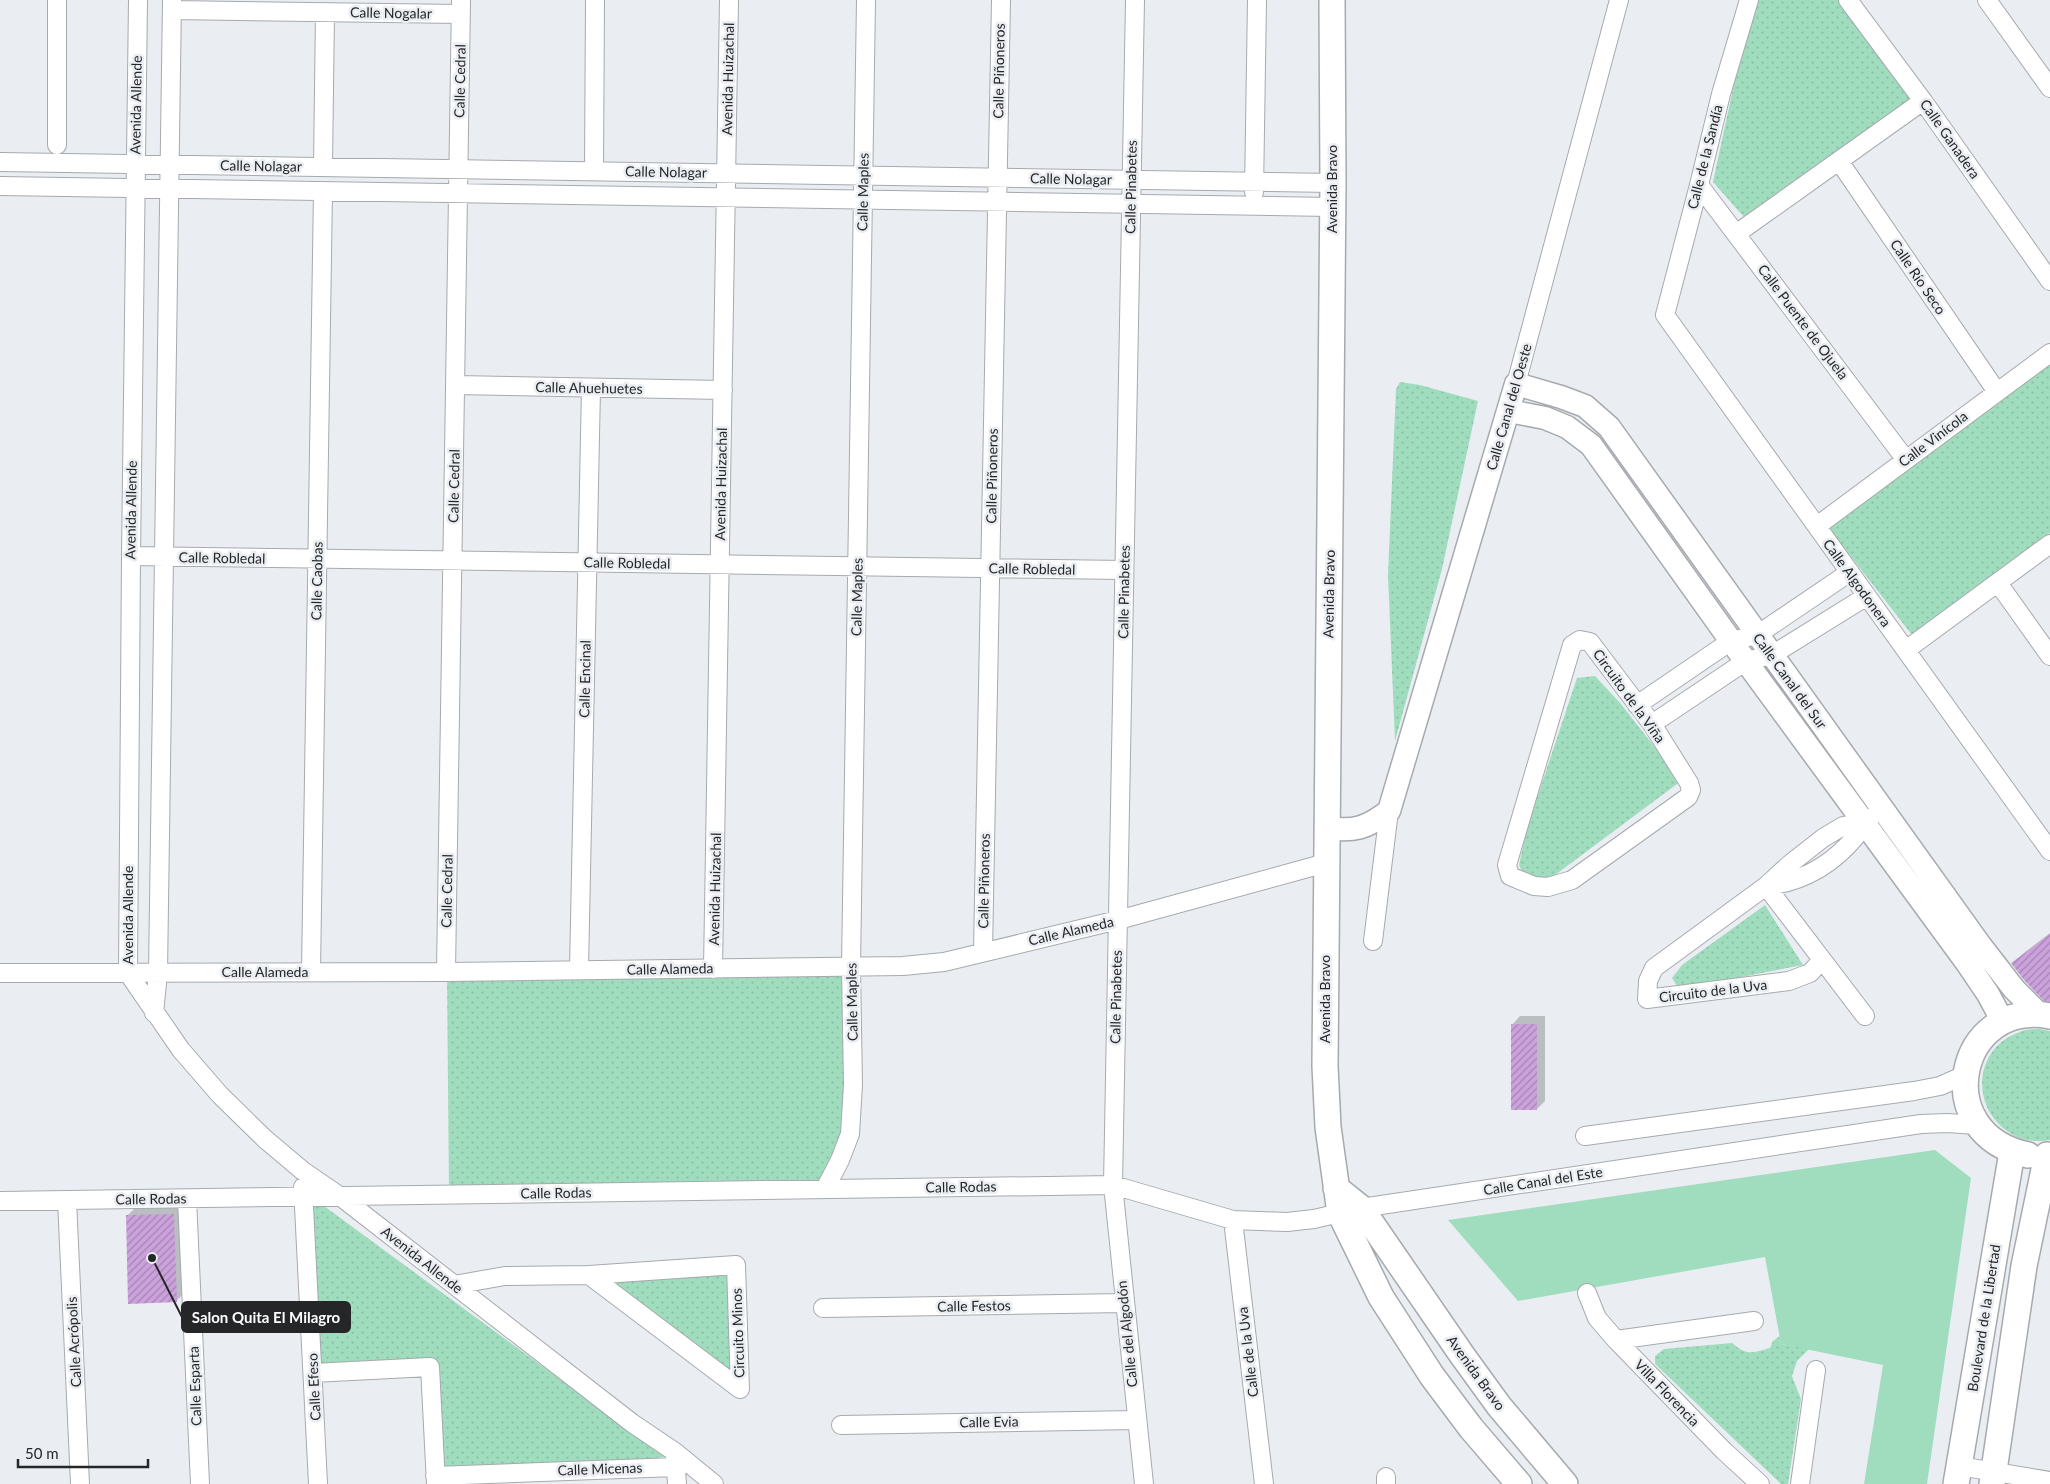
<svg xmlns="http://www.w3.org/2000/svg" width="2050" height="1484" font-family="Lato,sans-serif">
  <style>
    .grass { fill: #a0ddbe }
    .park { fill: url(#park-dots) }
    .shadow { fill: #0003 }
    .building { fill: url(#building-hatch) }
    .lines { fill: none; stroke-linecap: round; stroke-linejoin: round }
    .minor-casing { stroke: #a6aaae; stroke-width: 20 }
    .tertiary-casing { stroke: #a6aaae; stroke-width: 25 }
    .secondary-casing { stroke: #a6aaae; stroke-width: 28 }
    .minor { stroke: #fff; stroke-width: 18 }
    .tertiary { stroke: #fff; stroke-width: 22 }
    .secondary { stroke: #fff; stroke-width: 25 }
    .labels { text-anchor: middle; stroke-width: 5; stroke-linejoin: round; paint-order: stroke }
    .street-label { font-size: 14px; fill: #252628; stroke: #eaeef2 }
    .leader { fill: none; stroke: #252628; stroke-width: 2 }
    .callout-dot { fill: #252628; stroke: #eaeef2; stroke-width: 2 }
    .callout { fill: #252628; stroke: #252628; stroke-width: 2 }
    .callout-label { font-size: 15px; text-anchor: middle; font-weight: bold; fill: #fff }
  </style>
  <defs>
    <pattern id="park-dots" width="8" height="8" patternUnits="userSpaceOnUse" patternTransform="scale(1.25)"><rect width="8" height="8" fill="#a0ddbe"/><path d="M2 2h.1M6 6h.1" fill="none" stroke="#8abea3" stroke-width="1.8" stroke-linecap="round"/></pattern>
    <pattern id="building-hatch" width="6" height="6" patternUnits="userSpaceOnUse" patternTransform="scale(1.25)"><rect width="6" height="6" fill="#cba2db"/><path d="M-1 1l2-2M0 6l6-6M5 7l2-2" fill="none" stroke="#a584b2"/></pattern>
  </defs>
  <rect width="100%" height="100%" fill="#eaeef2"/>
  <path class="grass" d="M1935,1150L1971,1178L1927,1484H1864L1883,1365L1781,1344L1765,1257L1518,1301L1448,1220Z"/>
  <path class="park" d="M1758,0H1843L1918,99L1744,217L1713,182L1740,56Z
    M2050,363V533L1912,635L1828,527Z
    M1400,382L1420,385L1478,401L1442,569L1395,741L1388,575L1396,389Z
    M1595,676L1621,704L1681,781L1551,878L1524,876L1519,865L1527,828L1577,678Z
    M1765,905L1803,965L1679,989L1672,978L1682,965Z
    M849,969L848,1132L824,1187L449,1193L447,973Z
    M2040,1029L2050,1031V1140C2040,1142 2029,1141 2020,1138C1970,1118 1969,1049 2020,1032C2026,1029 2033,1029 2040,1029Z
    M309,1202L324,1206L666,1457L433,1478L423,1362L316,1366Z
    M734,1267L738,1385L593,1276Z
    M1780,1336L1781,1344L1809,1349L1797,1361L1792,1376L1801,1399L1788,1484H1781L1655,1364V1356L1664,1349L1732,1343C1747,1356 1752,1353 1770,1348L1773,1341Z"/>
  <path class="shadow" d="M2050,933V1001L2013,964L2024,953Z
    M1520,1016H1545V1101L1537,1109L1512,1025Z
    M139,1204H185L188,1290L176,1301L128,1215Z"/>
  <path class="building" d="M2050,934V1002H2045L2024,980L2011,963Z
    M1511,1024H1537V1110H1511Z
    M174,1214L177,1302L128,1304L126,1215Z"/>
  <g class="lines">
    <g class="minor-casing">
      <path id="minor" d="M57,0V145
        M138,0L131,556L128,973L181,1050L220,1095L265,1139L303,1171L341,1197L632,1423L675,1452L714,1484
        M1135,0L1113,1185L1144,1484
        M1749,0L1721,94L1699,185L1665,315L2050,851
        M1848,0L1923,101L2050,281
        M1987,0L2050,88
        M172,10L461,14
        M1839,161L1997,392
        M0,162L1333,183
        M323,166L325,12
        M594,171L595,0
        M1699,185L1906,460
        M0,186L1332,207
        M1254,192L1257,0
        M1736,234L1923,101
        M1516,384L1619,0
        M455,385L723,390
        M1817,526L2050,353
        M131,556L1124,570
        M1998,583L2050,656
        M1580,640L1590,642L1652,724L1689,783L1691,790L1688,797L1572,880L1548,887L1534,886L1510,876L1507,865L1572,645Z
        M1906,650L2050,544
        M1637,705L1731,641L1757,635L1850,572
        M1652,724L1746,661L1772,655L1867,596
        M1766,886L1865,1016
        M1766,886C1803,882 1832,865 1856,836C1862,830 1863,823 1870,818
        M1373,941L1389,811
        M983,952L1001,0
        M1822,960L1810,973L1789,981L1647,999L1648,981L1654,968L1766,886L1790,864L1823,838L1843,826L1864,822
        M713,969L729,0
        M579,970L591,388
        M311,972L323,191
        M446,972L461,0
        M0,973L446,972L903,966L944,962L1118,920L1326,863
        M154,1013L158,973L172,0
        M1585,1136L1914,1091L1940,1086L1965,1075
        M303,1187L318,1484
        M825,1189L840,1160L850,1134L853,1085L851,967L866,0
        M187,1199L200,1484
        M67,1200L80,1484
        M0,1201L1113,1185L1233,1220L1287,1222L1314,1219L1361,1208L1921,1124L1947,1123L1977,1125
        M1233,1220L1264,1484
        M589,1275L740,1389
        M454,1285L505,1276L589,1275L736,1265L740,1389
        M1587,1293L1597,1318L1616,1340L1724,1451L1760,1484
        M823,1308L1124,1303
        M1616,1340L1754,1321
        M313,1373L430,1367L436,1484
        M841,1425L1136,1420
        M675,1455L677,1484
        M1959,1466L2050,1481
        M435,1476L676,1467
        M1386,1477V1484
        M1800,1484L1816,1370"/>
    </g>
    <g class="tertiary-casing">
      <path id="tertiary" d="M1509,411L1545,418L1567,427L1591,445L1731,641L1967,963L1988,994L2003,1022
        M1327,828C1354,832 1367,828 1389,811L1516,384L1561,397L1585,406L1609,427L1980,945L2014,989L2039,1014"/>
    </g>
    <g class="secondary-casing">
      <path id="secondary" d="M1332,0L1333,183L1325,1066L1328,1127L1340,1213L1381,1297L1432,1376L1471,1428L1519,1484
        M2028,1155C1927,1134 1958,998 2050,1016
        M1336,1188L1361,1208L1462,1355L1499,1406L1565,1484
        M1956,1484L2012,1152
        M1992,1484L2024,1266L2047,1155"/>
    </g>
    <use href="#minor" class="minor"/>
    <use href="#tertiary" class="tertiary"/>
    <use href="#secondary" class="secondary"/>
  </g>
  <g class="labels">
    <g class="street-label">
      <text transform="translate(391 13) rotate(1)" y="5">Calle Nogalar</text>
      <text transform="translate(999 71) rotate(-89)" y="5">Calle Piñoneros</text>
      <text transform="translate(728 79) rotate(-89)" y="5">Avenida Huizachal</text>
      <text transform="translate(460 81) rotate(-89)" y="5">Calle Cedral</text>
      <text transform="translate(136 105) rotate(-89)" y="5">Avenida Allende</text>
      <text transform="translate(1950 139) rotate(55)" y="5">Calle Ganadera</text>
      <text transform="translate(1705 157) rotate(-76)" y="5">Calle de la Sandía</text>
      <text transform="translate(261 166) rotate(1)" y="5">Calle Nolagar</text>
      <text transform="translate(666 172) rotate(1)" y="5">Calle Nolagar</text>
      <text transform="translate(1071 179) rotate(1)" y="5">Calle Nolagar</text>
      <text transform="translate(1131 187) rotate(-89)" y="5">Calle Pinabetes</text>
      <text transform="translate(1332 189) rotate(-90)" y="5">Avenida Bravo</text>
      <text transform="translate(863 192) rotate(-89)" y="5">Calle Maples</text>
      <text transform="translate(1918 277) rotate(56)" y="5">Calle Río Seco</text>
      <text transform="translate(1803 322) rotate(53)" y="5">Calle Puente de Ojuela</text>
      <text transform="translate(589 388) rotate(1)" y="5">Calle Ahuehuetes</text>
      <text transform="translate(1509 407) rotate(-74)" y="5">Calle Canal del Oeste</text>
      <text transform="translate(1933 439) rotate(-37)" y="5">Calle Vinícola</text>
      <text transform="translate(992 476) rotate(-89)" y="5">Calle Piñoneros</text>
      <text transform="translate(721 484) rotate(-89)" y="5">Avenida Huizachal</text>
      <text transform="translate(454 486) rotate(-89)" y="5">Calle Cedral</text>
      <text transform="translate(131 510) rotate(-89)" y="5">Avenida Allende</text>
      <text transform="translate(222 558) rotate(1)" y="5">Calle Robledal</text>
      <text transform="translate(627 563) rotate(1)" y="5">Calle Robledal</text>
      <text transform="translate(1032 569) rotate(1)" y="5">Calle Robledal</text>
      <text transform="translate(317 581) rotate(-89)" y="5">Calle Caobas</text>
      <text transform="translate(1857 583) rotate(54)" y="5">Calle Algodonera</text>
      <text transform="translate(1124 592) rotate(-89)" y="5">Calle Pinabetes</text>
      <text transform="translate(1329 594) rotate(-89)" y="5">Avenida Bravo</text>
      <text transform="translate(857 597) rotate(-89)" y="5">Calle Maples</text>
      <text transform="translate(585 679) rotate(-89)" y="5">Calle Encinal</text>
      <text transform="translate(1790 681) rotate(54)" y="5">Calle Canal del Sur</text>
      <text transform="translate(1629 696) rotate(54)" y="5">Circuito de la Viña</text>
      <text transform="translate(984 881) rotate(-89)" y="5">Calle Piñoneros</text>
      <text transform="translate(715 889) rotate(-89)" y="5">Avenida Huizachal</text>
      <text transform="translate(447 891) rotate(-89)" y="5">Calle Cedral</text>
      <text transform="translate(128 915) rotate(-90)" y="5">Avenida Allende</text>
      <text transform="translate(1071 931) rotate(-13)" y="5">Calle Alameda</text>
      <text transform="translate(670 969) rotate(-1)" y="5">Calle Alameda</text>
      <text x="265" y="977">Calle Alameda</text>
      <text transform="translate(1713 991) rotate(-7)" y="5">Circuito de la Uva</text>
      <text transform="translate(1116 997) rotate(-89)" y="5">Calle Pinabetes</text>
      <text transform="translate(1325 999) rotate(-90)" y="5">Avenida Bravo</text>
      <text transform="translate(852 1002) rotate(-91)" y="5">Calle Maples</text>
      <text transform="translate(1543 1181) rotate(-9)" y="5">Calle Canal del Este</text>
      <text transform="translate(961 1187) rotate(-1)" y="5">Calle Rodas</text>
      <text transform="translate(556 1193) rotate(-1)" y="5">Calle Rodas</text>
      <text transform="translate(151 1199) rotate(-1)" y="5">Calle Rodas</text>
      <text transform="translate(422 1260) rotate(38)" y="5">Avenida Allende</text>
      <text transform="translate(974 1306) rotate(-1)" y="5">Calle Festos</text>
      <text transform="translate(1984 1318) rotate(-81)" y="5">Boulevard de la Libertad</text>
      <text transform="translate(738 1333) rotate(-92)" y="5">Circuito Minos</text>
      <text transform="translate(1127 1334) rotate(-96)" y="5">Calle del Algodón</text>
      <text transform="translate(74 1342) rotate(-93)" y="5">Calle Acrópolis</text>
      <text transform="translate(1248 1352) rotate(-97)" y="5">Calle de la Uva</text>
      <text transform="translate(1476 1373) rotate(54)" y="5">Avenida Bravo</text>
      <text transform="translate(195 1386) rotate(-92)" y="5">Calle Esparta</text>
      <text transform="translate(314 1387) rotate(-93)" y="5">Calle Efeso</text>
      <text transform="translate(1667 1393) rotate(46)" y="5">Villa Florencia</text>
      <text transform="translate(989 1422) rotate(-1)" y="5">Calle Evia</text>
      <text transform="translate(600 1469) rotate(-2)" y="5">Calle Micenas</text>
    </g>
  </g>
  <path class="leader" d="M152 1258L182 1317"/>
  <circle class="callout-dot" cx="152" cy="1258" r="5"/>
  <rect class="callout" x="182" y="1302" width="168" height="30" rx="5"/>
  <g class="callout-label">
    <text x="266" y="1323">Salon Quita El Milagro</text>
  </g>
  <path d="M18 1459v8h130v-8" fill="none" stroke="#252628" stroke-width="2.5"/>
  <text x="25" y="1459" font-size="15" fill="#252628" stroke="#eaeef2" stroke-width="4" paint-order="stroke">50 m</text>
</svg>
